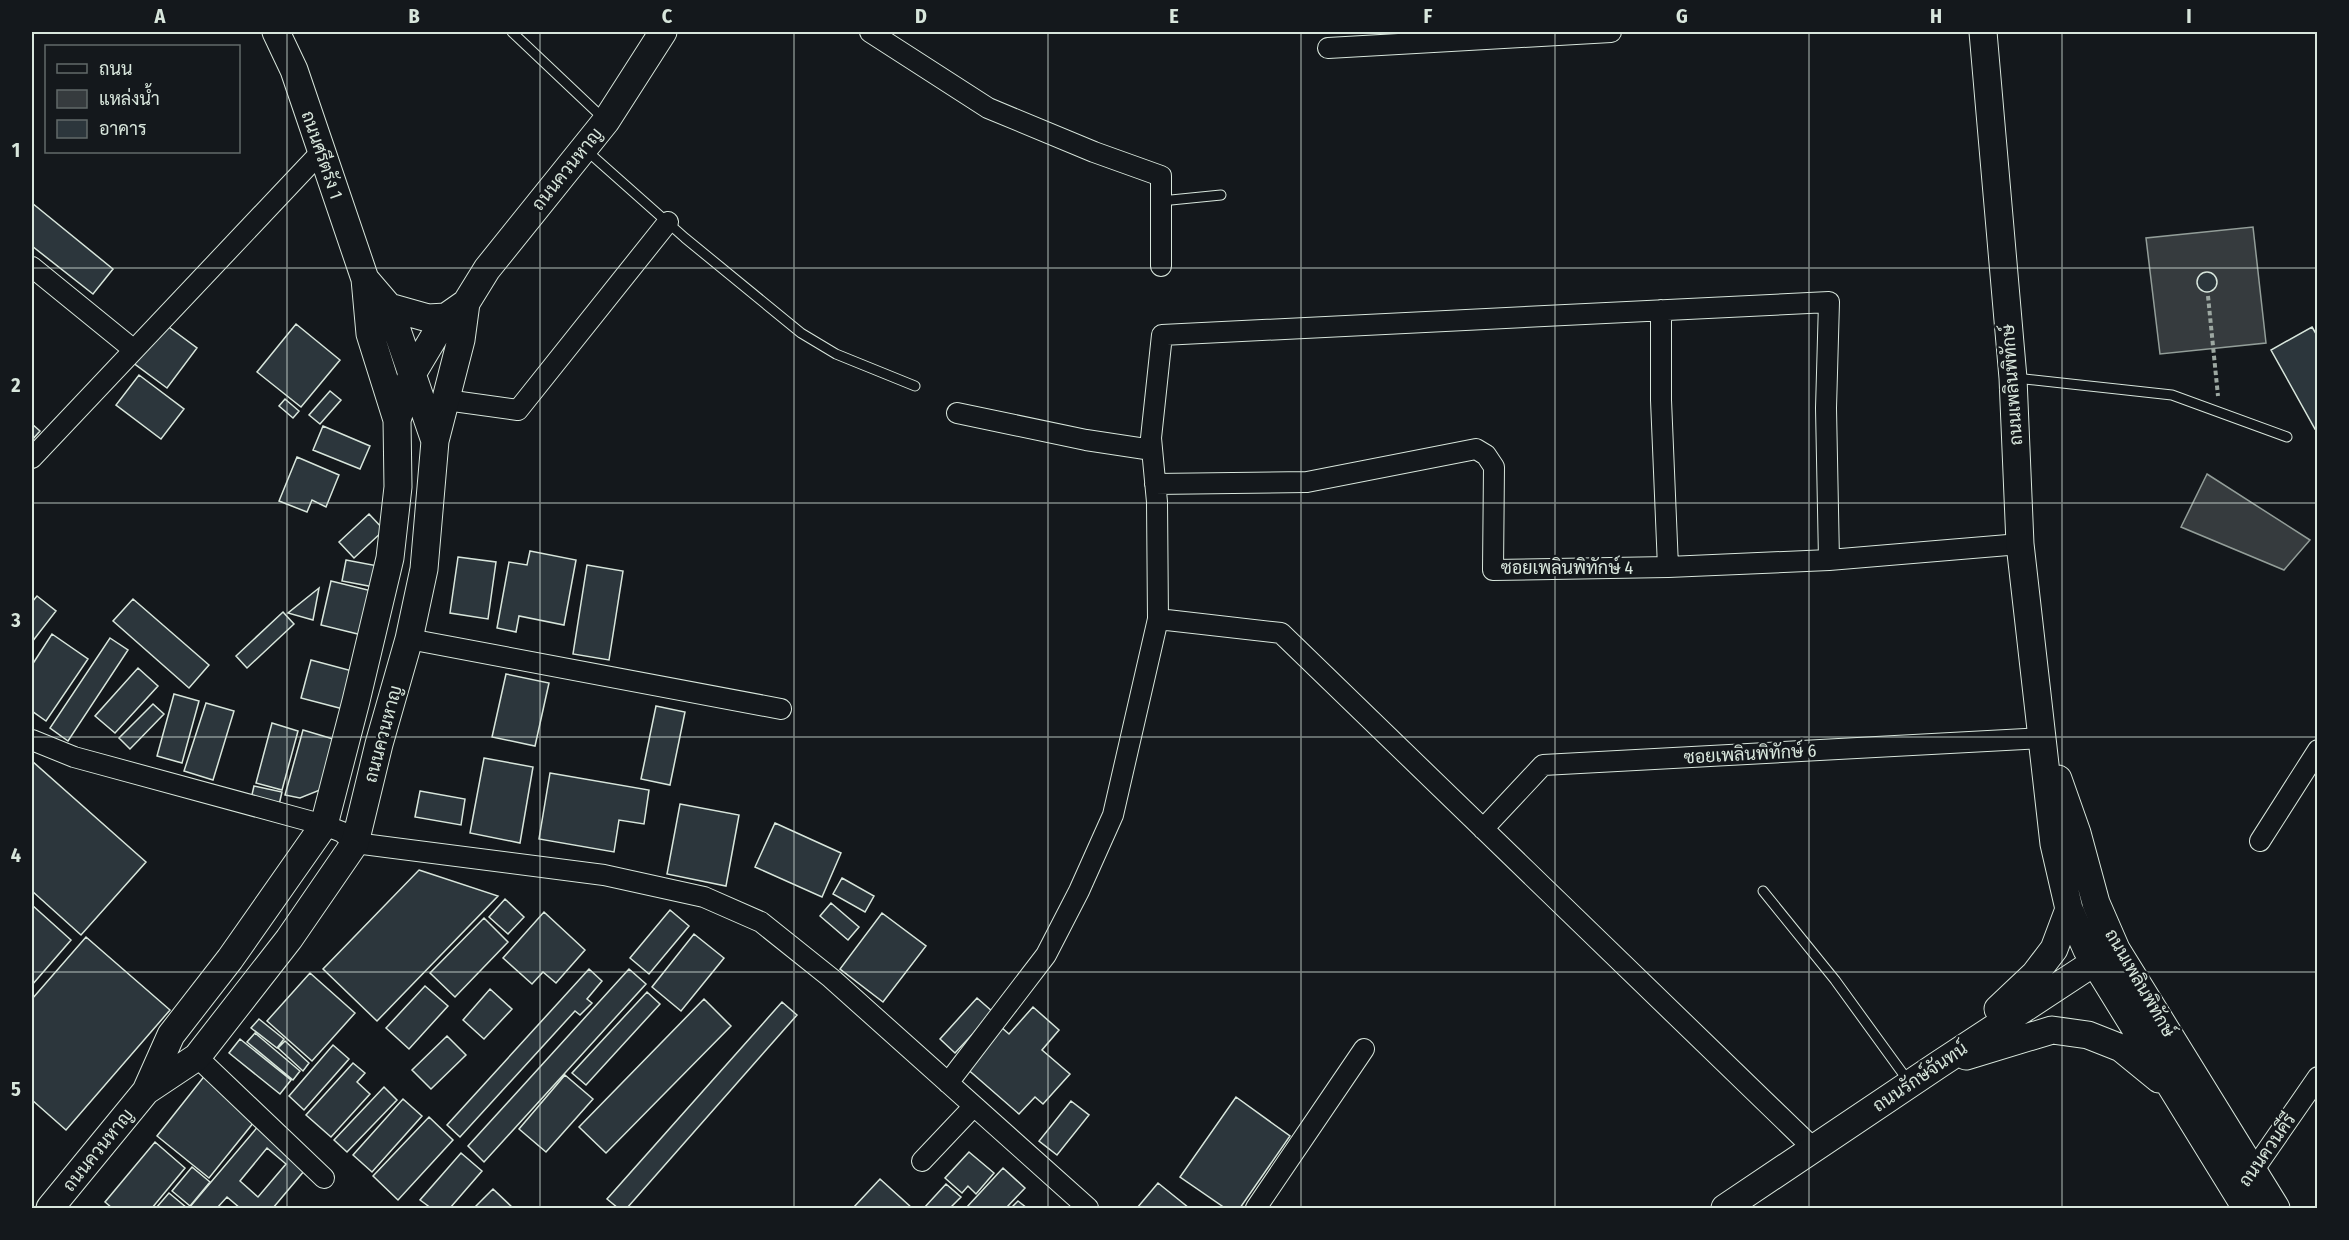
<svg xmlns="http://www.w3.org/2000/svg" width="2349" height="1240" font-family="'Fira Sans Condensed',Sarabun,sans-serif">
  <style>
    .water { fill: #363b3e; stroke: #939e99; stroke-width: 1.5 }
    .building { fill: #2c363c; stroke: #d8e6dc; stroke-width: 1.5; fill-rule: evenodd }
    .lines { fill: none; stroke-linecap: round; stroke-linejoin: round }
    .lane-casing { stroke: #d8e6dc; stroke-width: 11 }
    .street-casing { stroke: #d8e6dc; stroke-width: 22 }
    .secondary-casing { stroke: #d8e6dc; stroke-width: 29 }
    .path { stroke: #9da8a2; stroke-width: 4; stroke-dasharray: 4.5 3; stroke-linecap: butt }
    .lane { stroke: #14181c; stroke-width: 9 }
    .street { stroke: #14181c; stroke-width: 20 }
    .secondary { stroke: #14181c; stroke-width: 27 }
    .grid { fill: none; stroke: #d8e6dc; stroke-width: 1.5; stroke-opacity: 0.55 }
    .labels { text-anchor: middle; stroke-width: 4.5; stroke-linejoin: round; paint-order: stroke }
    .street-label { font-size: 18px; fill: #d8e6dc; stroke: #14181c }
    .neatline { fill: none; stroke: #d8e6dc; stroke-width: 2 }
    .grid-label { font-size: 20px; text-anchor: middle; font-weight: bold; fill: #d8e6dc }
  </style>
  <rect width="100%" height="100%" fill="#14181c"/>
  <path class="water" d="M2253,227L2266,343L2160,354L2146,238Z
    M2207,474L2310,540L2284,570L2181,527Z"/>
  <path class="building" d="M32,203L113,269L93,294L32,246Z
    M2197 282a10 10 0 1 1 20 0a10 10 0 1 1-20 0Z
    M162,322L197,348L167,388L132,362Z
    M296,324L340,360L301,407L257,372Z
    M2312,327L2318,337V428L2315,429L2271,350Z
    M139,375L184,409L161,439L116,405Z
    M330,391L341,400L320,424L309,415Z
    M285,399L299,411L293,418L279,406Z
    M32,424L40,431L32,440Z
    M323,426L370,446L360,469L313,450Z
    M297,457L339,475L326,507L312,500L307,512L279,501Z
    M369,514L384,530L354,558L339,542Z
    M530,551L576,560L564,625L519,616L516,632L497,628L509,562L527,565Z
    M458,557L496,562L488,619L450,613Z
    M346,560L378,566L374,587L342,581Z
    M587,565L623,571L609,660L573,654Z
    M331,581L376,592L366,636L321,625Z
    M319,588L313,620L288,613Z
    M37,596L56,611L32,642V602Z
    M133,599L209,665L189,688L113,621Z
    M283,612L294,624L247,668L236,656Z
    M52,634L88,659L46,721L32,711V665Z
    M110,638L128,650L68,741L50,728Z
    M311,660L356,672L347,710L301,698Z
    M138,668L158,686L115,733L95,716Z
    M506,674L549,683L535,746L492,737Z
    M174,694L199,701L182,763L157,756Z
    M206,703L234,711L213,780L184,771Z
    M153,704L164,714L130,749L119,738Z
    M656,706L685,712L670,785L641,779Z
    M272,723L298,731L282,790L256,783Z
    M303,730L340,741L320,790L300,798L285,795Z
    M484,758L533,767L520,843L470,833Z
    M32,761L146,862L81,935L32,891Z
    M550,773L649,790L644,824L619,820L614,852L539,839Z
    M254,786L282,792L279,805L251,799Z
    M420,791L465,799L461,825L415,817Z
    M680,804L739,815L726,886L667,874Z
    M775,823L841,853L822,897L755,867Z
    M419,870L498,896L377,1021L323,969Z
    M842,878L874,896L865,912L833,894Z
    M505,899L524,917L508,934L489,917Z
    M831,903L859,927L848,940L820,916Z
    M32,905L71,940L32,985Z
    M670,910L689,926L649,974L630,958Z
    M544,912L585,950L556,983L543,972L532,984L503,958Z
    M882,913L926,946L883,1002L840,969Z
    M484,918L508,942L455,997L430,973Z
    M694,934L724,958L681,1011L652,987Z
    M86,937L170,1010L66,1130L32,1100V999Z
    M589,969L602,981L587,999L592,1003L580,1015L575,1011L460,1137L447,1125Z
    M629,969L646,984L484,1162L468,1146Z
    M310,973L355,1013L312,1061L267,1021Z
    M425,986L448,1006L409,1049L386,1028Z
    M490,989L512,1009L484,1039L463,1020Z
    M647,992L660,1004L586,1085L572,1073Z
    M977,998L993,1012L955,1053L940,1039Z
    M704,999L731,1026L606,1153L579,1127Z
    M782,1002L797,1015L627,1208H618L607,1199Z
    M1033,1007L1059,1030L1042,1050L1070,1074L1043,1104L1035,1097L1019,1114L965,1067L1001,1027L1009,1034Z
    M259,1019L284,1039L277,1048L251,1028Z
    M255,1033L300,1071L293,1080L247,1042Z
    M447,1036L466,1055L431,1089L412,1070Z
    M240,1039L291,1080L280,1094L229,1053Z
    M285,1041L309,1063L303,1071L278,1048Z
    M333,1045L349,1059L304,1110L289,1096Z
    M353,1063L365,1073L357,1082L370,1094L331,1137L306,1115Z
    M206,1074L258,1117L209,1178L157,1136Z
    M565,1075L593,1099L546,1152L519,1129Z
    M384,1087L397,1100L347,1152L334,1140Z
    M1236,1097L1290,1136L1240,1208H1225L1180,1177Z
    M403,1099L422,1116L372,1172L353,1155Z
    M1071,1101L1089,1115L1057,1155L1039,1141Z
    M266,1117L315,1158L273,1208H240L227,1197L217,1208H189ZM267,1148L286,1164L258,1197L240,1181Z
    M429,1117L453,1140L398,1200L373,1176Z
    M155,1142L185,1168L152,1208H112L105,1202Z
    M969,1152L994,1173L976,1194L968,1186L962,1193L945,1178Z
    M461,1153L482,1171L450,1208H431L420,1200Z
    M192,1167L210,1182L190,1206L172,1191Z
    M1003,1168L1025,1188L1006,1208H966Z
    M880,1179L912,1208H853Z
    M1158,1183L1189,1208H1137Z
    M946,1184L961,1197L950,1208H924Z
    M493,1189L513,1208H474Z
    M169,1193L187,1208H156Z
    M1018,1201L1027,1208H1011Z"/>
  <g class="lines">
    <g class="lane-casing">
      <path id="lane" d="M512,32L604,119
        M587,151L685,238L801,333L836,354L915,386
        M1161,201L1221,195
        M2015,378L2172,395L2287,437
        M1763,891L1835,980L1909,1082"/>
    </g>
    <g class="street-casing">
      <path id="street" d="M870,32L988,108L1094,152L1161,176V266
        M1328,48L1611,32
        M32,267L134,350
        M1661,310V400L1668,567
        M446,400L518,410L668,222
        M957,413L1086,440L1152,450
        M32,458L321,152
        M1155,484L1307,482L1476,449L1486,455L1494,467L1493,570L1668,567L1829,560L2020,544
        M1158,619L1281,633L1813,1148
        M409,639L781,709
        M32,740L74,757L324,825L342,832L355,843L604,875L704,897L761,922L831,978L1088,1208
        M1483,829L1543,765L2044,738
        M2260,841L2318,750
        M197,1057L324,1178
        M948,1083L1046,955L1079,891L1113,815L1158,619L1157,502L1151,438L1162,335L1829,302L1826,408L1829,560
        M922,1161L974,1106
        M2246,1181L2318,1077
        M1256,1208L1364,1049"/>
    </g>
    <g class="secondary-casing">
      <path id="secondary" d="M276,32L294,70L365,279L370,334L397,420
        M1983,32L2013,378L2020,544L2054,844L2069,909L2087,950L2246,1208
        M365,279L389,307L435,441
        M389,307L428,318L446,317
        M2058,779L2077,833L2096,903L2116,949L2276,1208
        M1998,1009L2035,974L2054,949L2069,909
        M1966,1056L2052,1030L2088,1035L2121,1048L2159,1079
        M146,1091L197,1057L289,939L355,843L379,744L409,639L424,569L435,441L461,340L466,303L487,269L606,121L663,32
        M50,1208L146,1091L171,1035L230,959L324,825L356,701L390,558L398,487L397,420L412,374L446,317L466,303
        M1725,1208L1938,1065L2110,952"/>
    </g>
    <path class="path" d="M2208,296L2218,396"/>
    <use href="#lane" class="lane"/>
    <use href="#street" class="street"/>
    <use href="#secondary" class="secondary"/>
  </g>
  <path class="grid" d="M287,32V1208M540,32V1208M794,32V1208M1048,32V1208M1301,32V1208M1555,32V1208M1809,32V1208M2062,32V1208M32,268H2318M32,503H2318M32,737H2318M32,972H2318"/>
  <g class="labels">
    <g class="street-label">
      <text transform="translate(322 155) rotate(71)" y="6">ถนนศรีตรัง 1</text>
      <text transform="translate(567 169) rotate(-51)" y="6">ถนนควนหาญ</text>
      <text transform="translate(2012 385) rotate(-94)" y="6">ถนนเพลินพิทักษ์</text>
      <text x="1567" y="574">ซอยเพลินพิทักษ์ 4</text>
      <text transform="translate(383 734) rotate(-75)" y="6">ถนนควนหาญ</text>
      <text transform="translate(1750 754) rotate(-3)" y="6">ซอยเพลินพิทักษ์ 6</text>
      <text transform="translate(2140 983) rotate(60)" y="6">ถนนเพลินพิทักษ์</text>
      <text transform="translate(1920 1077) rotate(-34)" y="6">ถนนรักษ์จันทน์</text>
      <text transform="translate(98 1150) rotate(-51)" y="6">ถนนควนหาญ</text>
      <text transform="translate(2267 1150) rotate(-55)" y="6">ถนนควนคีรี</text>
    </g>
  </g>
  <rect width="2349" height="1240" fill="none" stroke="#14181c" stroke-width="66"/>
  <rect x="45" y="45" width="195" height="108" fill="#14181c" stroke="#626a69" stroke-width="1.5"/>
  <rect x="57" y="64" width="30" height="9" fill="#14181c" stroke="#626a69" stroke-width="1.5"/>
  <text x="99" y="75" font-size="18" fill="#d8e6dc">ถนน</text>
  <rect x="57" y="90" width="30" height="18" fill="#363b3e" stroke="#626a69" stroke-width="1.5"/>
  <text x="99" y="105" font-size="18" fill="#d8e6dc">แหล่งน้ำ</text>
  <rect x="57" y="120" width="30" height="18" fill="#2c363c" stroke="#626a69" stroke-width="1.5"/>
  <text x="99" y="135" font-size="18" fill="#d8e6dc">อาคาร</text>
  <rect x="33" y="33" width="2283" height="1174" class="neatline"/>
  <g class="grid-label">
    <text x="160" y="23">A</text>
    <text x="414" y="23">B</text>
    <text x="667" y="23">C</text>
    <text x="921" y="23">D</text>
    <text x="1174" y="23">E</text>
    <text x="1428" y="23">F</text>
    <text x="1682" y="23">G</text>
    <text x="1936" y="23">H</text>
    <text x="2189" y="23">I</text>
    <text x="16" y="157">1</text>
    <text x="16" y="392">2</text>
    <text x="16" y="627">3</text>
    <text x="16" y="862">4</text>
    <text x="16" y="1096">5</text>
  </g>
</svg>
